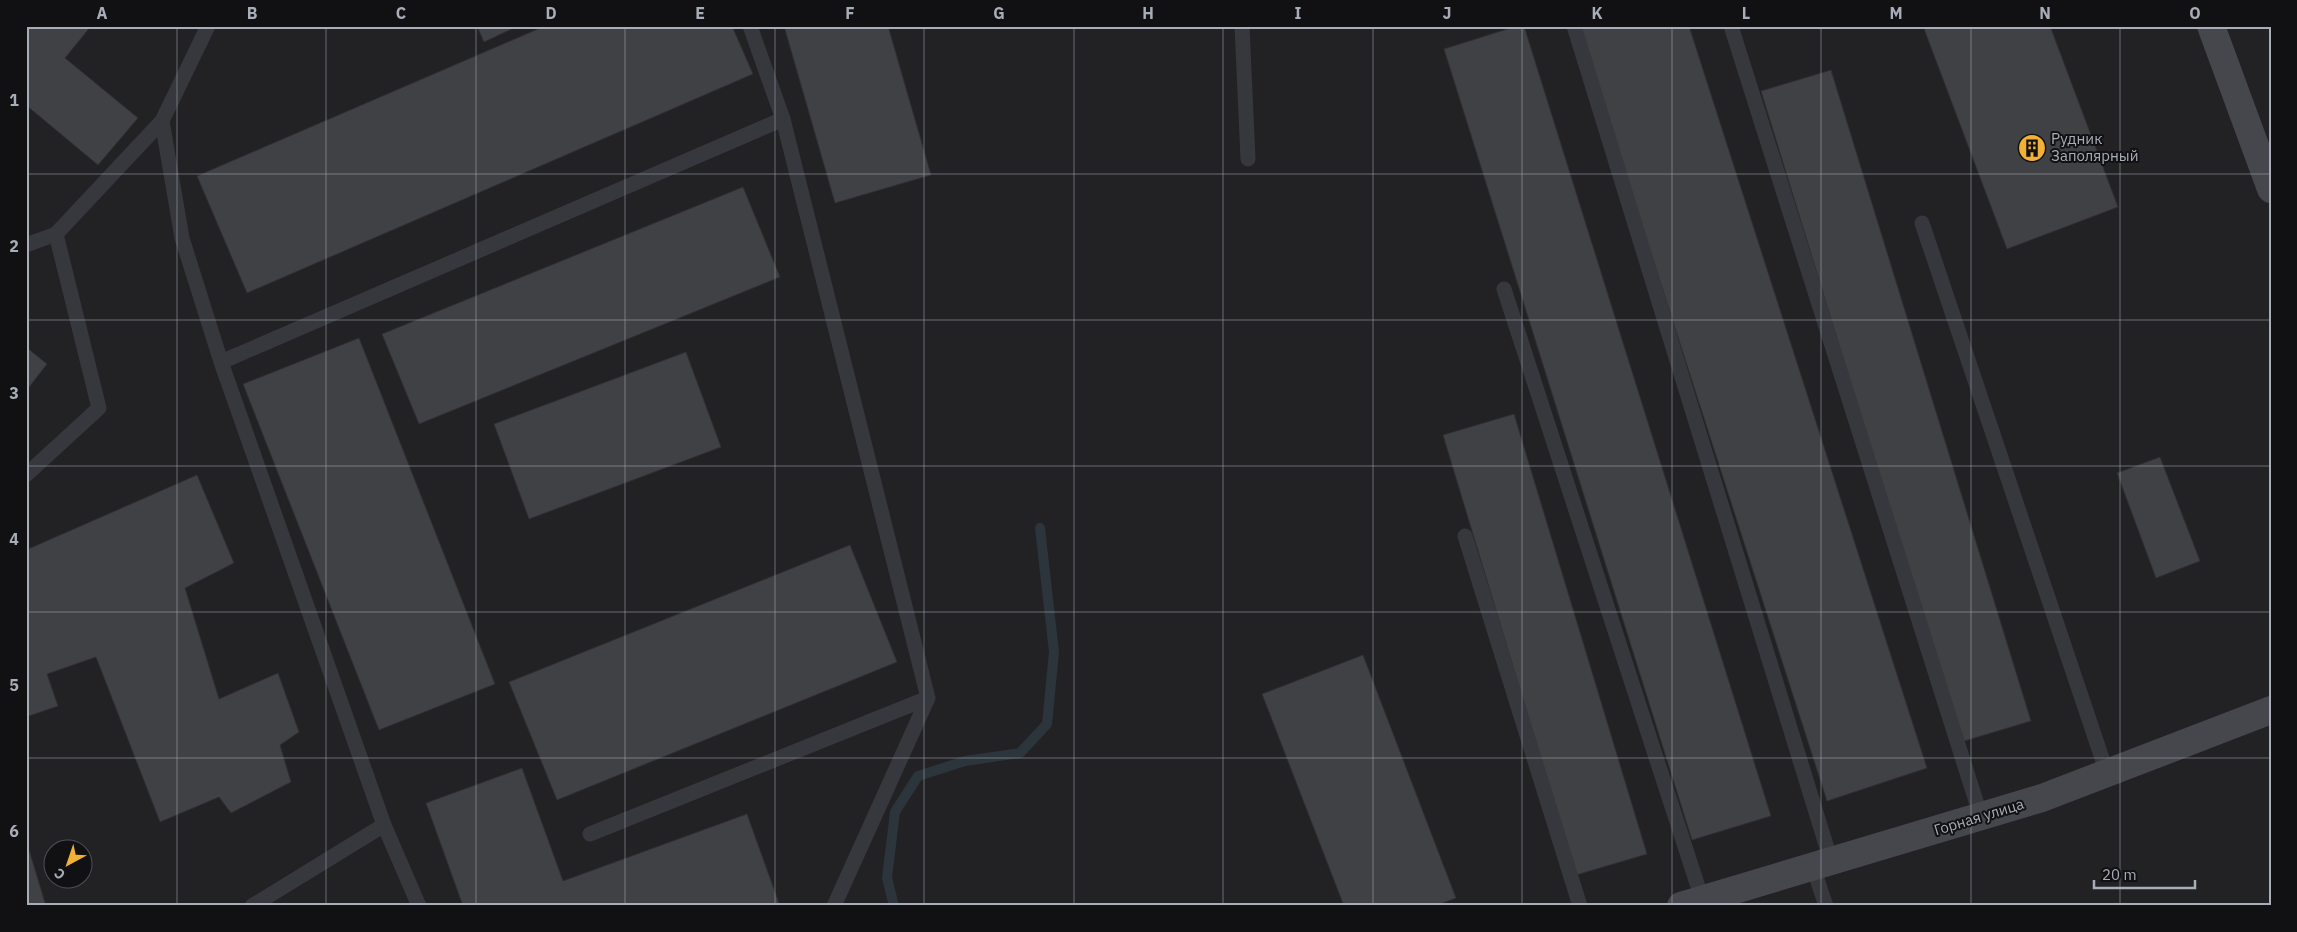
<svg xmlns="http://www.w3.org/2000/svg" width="2297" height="932" font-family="'IBM Plex Sans',sans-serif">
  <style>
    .built { fill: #222225; fill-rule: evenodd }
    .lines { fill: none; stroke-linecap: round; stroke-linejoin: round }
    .stream { stroke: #2c353c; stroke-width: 10 }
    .building { fill: #404145; stroke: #303034 }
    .lane { stroke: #37383d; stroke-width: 15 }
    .secondary { stroke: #45474d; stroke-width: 28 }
    .grid { fill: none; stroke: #a8adb8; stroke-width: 1; stroke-opacity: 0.55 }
    .labels { text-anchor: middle; stroke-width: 4; stroke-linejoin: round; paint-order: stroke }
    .poi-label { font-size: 15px; fill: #a8adb8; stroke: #111113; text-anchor: start }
    .street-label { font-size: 15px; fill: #a8adb8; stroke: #111113 }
    .neatline { fill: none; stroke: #a8adb8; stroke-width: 2 }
    .grid-label { font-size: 16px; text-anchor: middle; font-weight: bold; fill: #a8adb8 }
  </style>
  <rect width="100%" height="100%" fill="#161618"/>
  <path class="built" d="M26,26H2271V906H26ZM52,850H82V880H52Z"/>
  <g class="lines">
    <path class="stream" d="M894,906L887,878L895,812L918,776L965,761L1020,753L1047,724L1054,652L1040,528"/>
  </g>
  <path class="building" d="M26,26H91L65,58L138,118L98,165L26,105Z
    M477,26H518L484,42Z
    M545,26H732L753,74L247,293L197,176Z
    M784,26H888L931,175L835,203Z
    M1517,26H1524L1771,816L1692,840L1444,49Z
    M1578,26H1689L1927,768L1827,801Z
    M1923,26H2050L2118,207L2007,249Z
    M1831,70L2031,721L1961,742L1761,91Z
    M743,187L780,277L419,424L382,334Z
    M359,338L495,684L379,730L243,384Z
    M26,347L47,364L26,391Z
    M686,352L721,447L529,519L494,424Z
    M1514,414L1647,854L1576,875L1443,435Z
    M2160,457L2200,561L2156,578L2117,473Z
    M197,475L234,563L185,588L219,699L278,673L299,732L280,745L291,782L231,813L219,797L160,822L96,657L47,674L58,706L26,717V550Z
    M850,545L897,662L557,800L509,682Z
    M1363,655L1456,898L1435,906H1344L1262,694Z
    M522,768L563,881L747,814L780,906H463L426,803Z
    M26,840L46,906H26Z"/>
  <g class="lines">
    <path class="lane" d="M1242,26L1248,159
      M1574,26L1831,861
      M1731,26L1981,817
      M162,121L182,238L221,362L783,119L750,26
      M1922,223L2107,773
      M26,245L56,234
      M1504,289L1702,899
      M221,362L384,825L419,906
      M26,475L99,408L56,234L162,121L208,26
      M1465,536L1580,906
      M590,834L928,698L783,119
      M1813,867L1826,906
      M252,906L384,825
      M834,906L928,698"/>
    <path class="secondary" d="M2211,26L2271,189
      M1681,906L2042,798L2271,710"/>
  </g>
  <path class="grid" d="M177,26V906M326,26V906M476,26V906M625,26V906M775,26V906M924,26V906M1074,26V906M1223,26V906M1373,26V906M1522,26V906M1672,26V906M1821,26V906M1971,26V906M2120,26V906M26,174H2271M26,320H2271M26,466H2271M26,612H2271M26,758H2271"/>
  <defs>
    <g id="building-disc" transform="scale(1.4375)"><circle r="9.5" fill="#f2b134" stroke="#111113"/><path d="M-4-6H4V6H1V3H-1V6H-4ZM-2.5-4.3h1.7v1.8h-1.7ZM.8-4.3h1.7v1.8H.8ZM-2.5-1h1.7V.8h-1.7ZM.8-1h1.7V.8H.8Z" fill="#111"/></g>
  </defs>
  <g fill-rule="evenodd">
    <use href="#building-disc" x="2032" y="148"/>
  </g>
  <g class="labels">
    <g class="poi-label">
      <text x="2051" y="144">Рудник<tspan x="2051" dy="17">Заполярный</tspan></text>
    </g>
    <g class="street-label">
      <text transform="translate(1979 817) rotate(-17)" y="5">Горная улица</text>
    </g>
  </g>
  <rect width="2297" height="932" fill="none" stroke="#111113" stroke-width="55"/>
  <g transform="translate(68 864) rotate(220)"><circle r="24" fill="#111113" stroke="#4d4f55"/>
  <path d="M0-4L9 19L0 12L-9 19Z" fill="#f2b134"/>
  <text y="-8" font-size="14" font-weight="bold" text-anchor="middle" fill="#a8adb8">С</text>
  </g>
  <path d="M2094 880v8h101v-8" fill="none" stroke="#a8adb8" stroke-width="2.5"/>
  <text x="2102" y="880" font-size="15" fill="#a8adb8" stroke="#111113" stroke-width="4" paint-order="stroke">20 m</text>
  <rect x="28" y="28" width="2242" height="876" class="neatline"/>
  <g class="grid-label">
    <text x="102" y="19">A</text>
    <text x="252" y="19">B</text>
    <text x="401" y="19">C</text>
    <text x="551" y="19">D</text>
    <text x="700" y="19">E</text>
    <text x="850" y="19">F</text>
    <text x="999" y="19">G</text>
    <text x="1148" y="19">H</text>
    <text x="1298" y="19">I</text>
    <text x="1447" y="19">J</text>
    <text x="1597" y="19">K</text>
    <text x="1746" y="19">L</text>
    <text x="1896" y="19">M</text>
    <text x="2045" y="19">N</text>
    <text x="2195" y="19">O</text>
    <text x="14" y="106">1</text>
    <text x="14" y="252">2</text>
    <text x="14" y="399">3</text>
    <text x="14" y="545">4</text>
    <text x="14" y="691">5</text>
    <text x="14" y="837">6</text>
  </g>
</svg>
